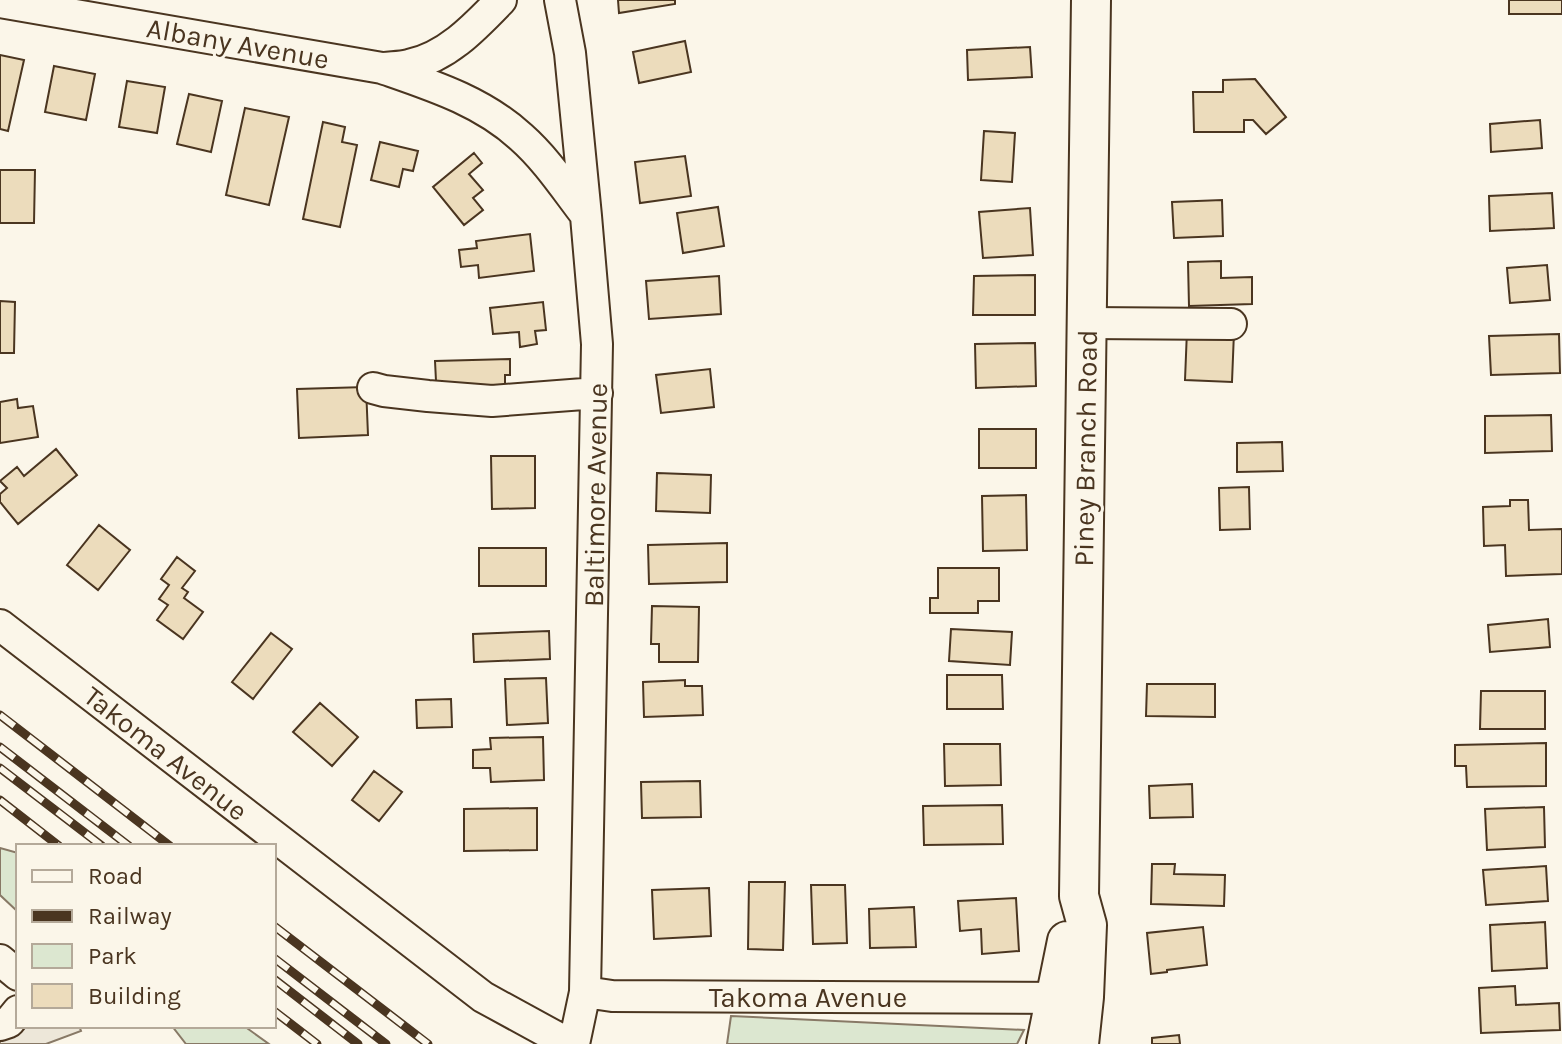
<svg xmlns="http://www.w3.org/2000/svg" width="1562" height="1044" font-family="Karla,sans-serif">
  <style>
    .green { fill: #dce7d0; stroke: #887966; stroke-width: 2 }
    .parking { fill: #ede7d9; stroke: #887966; stroke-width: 2 }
    .building { fill: #ecdcbc; stroke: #4a3520; stroke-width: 2 }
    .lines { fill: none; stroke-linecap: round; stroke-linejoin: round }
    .minor-casing { stroke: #4a3520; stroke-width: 34 }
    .major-casing { stroke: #4a3520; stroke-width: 42 }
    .minor { stroke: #fbf6e9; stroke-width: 30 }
    .major { stroke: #fbf6e9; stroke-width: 38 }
    .rail-casing { stroke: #4a3520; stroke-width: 9 }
    .rail { stroke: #fbf6e9; stroke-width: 6; stroke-dasharray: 18; stroke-linecap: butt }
    .labels { text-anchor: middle; stroke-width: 6; stroke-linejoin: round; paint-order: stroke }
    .street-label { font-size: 28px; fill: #4a3520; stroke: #fbf6e9 }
  </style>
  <rect width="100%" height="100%" fill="#fbf6e9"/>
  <path class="green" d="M0,848L18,853V912L0,895Z
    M731,1016L1024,1030L1017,1044H727Z
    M172,1026H244L269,1044H186Z"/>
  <path class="parking" d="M28,1026H79L81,1031L46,1044H0V1036Z"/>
  <path class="building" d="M618,0H675V4L619,13Z
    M1509,0H1562V14H1509Z
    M685,41L691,72L639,83L633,52Z
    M1030,47L1032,77L968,80L967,50Z
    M0,55L24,60L8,131L0,129Z
    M54,66L95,74L86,120L45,112Z
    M1255,79L1286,117L1266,134L1253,120H1244V132H1194L1193,92H1223V80Z
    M127,81L165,87L157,133L119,127Z
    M189,94L222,101L211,152L177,144Z
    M245,108L289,117L269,205L226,195Z
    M1540,120L1542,148L1491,152L1490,124Z
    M323,122L345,127L342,142L357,145L340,227L303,219Z
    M984,131L1015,133L1012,182L981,180Z
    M380,142L418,151L413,171L403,169L399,187L371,180Z
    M474,153L482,163L469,174L483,190L473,198L483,210L464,225L433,187Z
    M685,156L691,196L640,203L635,162Z
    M0,170H35L34,223H0Z
    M1552,193L1554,228L1490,231L1489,196Z
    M1222,200L1223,236L1174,238L1172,202Z
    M718,207L724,246L683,253L677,213Z
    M1030,208L1033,255L983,258L979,212Z
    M530,234L534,271L479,278L478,265L461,267L459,250L477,248L476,241Z
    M1221,261V278L1252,277V304L1189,306L1188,262Z
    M1547,265L1550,300L1510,303L1507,268Z
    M1035,275V315H973L974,276Z
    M719,276L721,314L649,319L646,281Z
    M0,301L15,302L14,353H0Z
    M543,302L546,330L535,331L537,344L520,347L519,332L493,334L490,308Z
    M1187,330L1234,332L1232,382L1185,380Z
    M1559,334L1560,373L1491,375L1489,336Z
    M1035,343L1036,386L976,388L975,344Z
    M510,359V375H505V393L443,388L442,381H436L435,361Z
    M710,369L714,407L661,413L656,375Z
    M366,387L368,435L299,438L297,389Z
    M17,399L18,408L33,406L38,437L0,443V402Z
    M1551,415L1552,451L1485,453V416Z
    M979,429H1036V468H979Z
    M1282,442L1283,471L1237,472V443Z
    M56,449L77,475L18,524L0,502V494L7,488L0,481L17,467L24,476Z
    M491,456H535V508L492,509Z
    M657,473L711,475L710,513L656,511Z
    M1249,487L1250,529L1220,530L1219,488Z
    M1026,495L1027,550L983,551L982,496Z
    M1510,500H1528L1529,530L1562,529V574L1506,576L1505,545L1484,546L1483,507L1510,506Z
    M99,525L130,550L98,590L67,565Z
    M727,543V582L649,584L648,545Z
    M479,548H546V586H479Z
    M177,557L195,571L182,588L188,592L184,598L203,612L183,639L157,620L168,605L159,599L169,585L161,579Z
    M938,568H999V601H978V613H930V598H938Z
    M652,606L699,607L698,662H659V644H651Z
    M1548,619L1550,647L1490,652L1488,625Z
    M951,629L1012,632L1010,665L949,661Z
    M549,631L550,659L474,662L473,634Z
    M271,633L292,649L253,699L232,682Z
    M947,675H1002L1003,709H947Z
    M546,678L548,723L507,725L505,679Z
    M685,680V686H702L703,715L644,717L643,682Z
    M1147,684H1215V717L1146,716Z
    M1481,691H1545V729H1480Z
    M451,699L452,727L417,728L416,700Z
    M320,703L358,737L332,766L293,732Z
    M543,737L544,780L491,782L490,768H473V750L491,749L490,738Z
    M1546,743V786L1467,787L1466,766H1455V745Z
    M944,744H1000L1001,785L945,786Z
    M374,771L402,792L379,821L352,800Z
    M700,781L701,817L642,818L641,782Z
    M1192,784L1193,817L1150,818L1149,786Z
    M1002,805L1003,844L924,845L923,806Z
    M1544,807L1545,847L1487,850L1485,809Z
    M537,808V850L464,851V809Z
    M1152,864H1175L1174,874L1225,875L1224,906L1151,904Z
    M1546,866L1548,901L1486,905L1483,870Z
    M749,882H785L783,950L748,949Z
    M811,885H845L847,943L813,944Z
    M709,888L711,936L654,939L652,890Z
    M1016,898L1019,951L982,954L981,929L960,931L958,901Z
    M914,907L916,947L870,948L869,909Z
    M1545,922L1547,968L1492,971L1490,925Z
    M1203,927L1207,965L1167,970V972L1151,974L1147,933Z
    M1515,986L1516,1005L1559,1003L1560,1030L1481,1033L1479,988Z
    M1179,1035L1180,1044H1152V1038Z"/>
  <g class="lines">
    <g class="minor-casing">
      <path id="minor" d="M560,0L570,53L586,216L597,344L585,992
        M0,2L382,68C431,85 482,101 521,137C546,159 565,188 585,214
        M384,68C392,67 401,67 409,65C447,57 475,27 501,0
        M1087,323L1231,324
        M373,388L384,391L428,396L492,401L597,393
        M0,625L483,997L569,1044
        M0,960L18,975
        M0,1025L9,1022L18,1011
        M574,1044L585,992L612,996L1078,998"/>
    </g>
    <g class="major-casing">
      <path id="major" d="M1046,1044L1067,941
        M1079,1044L1084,997L1087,925L1079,896L1091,0"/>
    </g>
    <use href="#minor" class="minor"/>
    <use href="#major" class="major"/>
    <g class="rail-casing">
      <path id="rail" d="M0,715L170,846
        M0,747L129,846
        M0,768L102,846
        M0,800L59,846
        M274,926L428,1044
        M274,958L386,1044
        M274,979L358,1044
        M274,1011L317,1044"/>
    </g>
    <use href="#rail" class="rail"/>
  </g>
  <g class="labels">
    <g class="street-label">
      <text transform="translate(238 43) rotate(10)" y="10">Albany Avenue</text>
      <text transform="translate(1085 448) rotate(-89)" y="10">Piney Branch Road</text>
      <text transform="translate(595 495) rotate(-89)" y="10">Baltimore Avenue</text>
      <text transform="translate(166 753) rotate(38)" y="10">Takoma Avenue</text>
      <text x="808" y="1007">Takoma Avenue</text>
    </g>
  </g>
  <rect x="16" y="844" width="260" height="184" fill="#fbf6e9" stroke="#b4a999" stroke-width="2"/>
  <rect x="32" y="870" width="40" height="12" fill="#fbf6e9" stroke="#b4a999" stroke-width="2"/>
  <text x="88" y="884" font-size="24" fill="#4a3520">Road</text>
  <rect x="32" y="910" width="40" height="12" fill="#4a3520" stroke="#b4a999" stroke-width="2"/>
  <text x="88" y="924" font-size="24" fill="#4a3520">Railway</text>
  <rect x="32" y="944" width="40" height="24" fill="#dce7d0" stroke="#b4a999" stroke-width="2"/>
  <text x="88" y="964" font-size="24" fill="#4a3520">Park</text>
  <rect x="32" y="984" width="40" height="24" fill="#ecdcbc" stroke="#b4a999" stroke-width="2"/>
  <text x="88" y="1004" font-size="24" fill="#4a3520">Building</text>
</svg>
